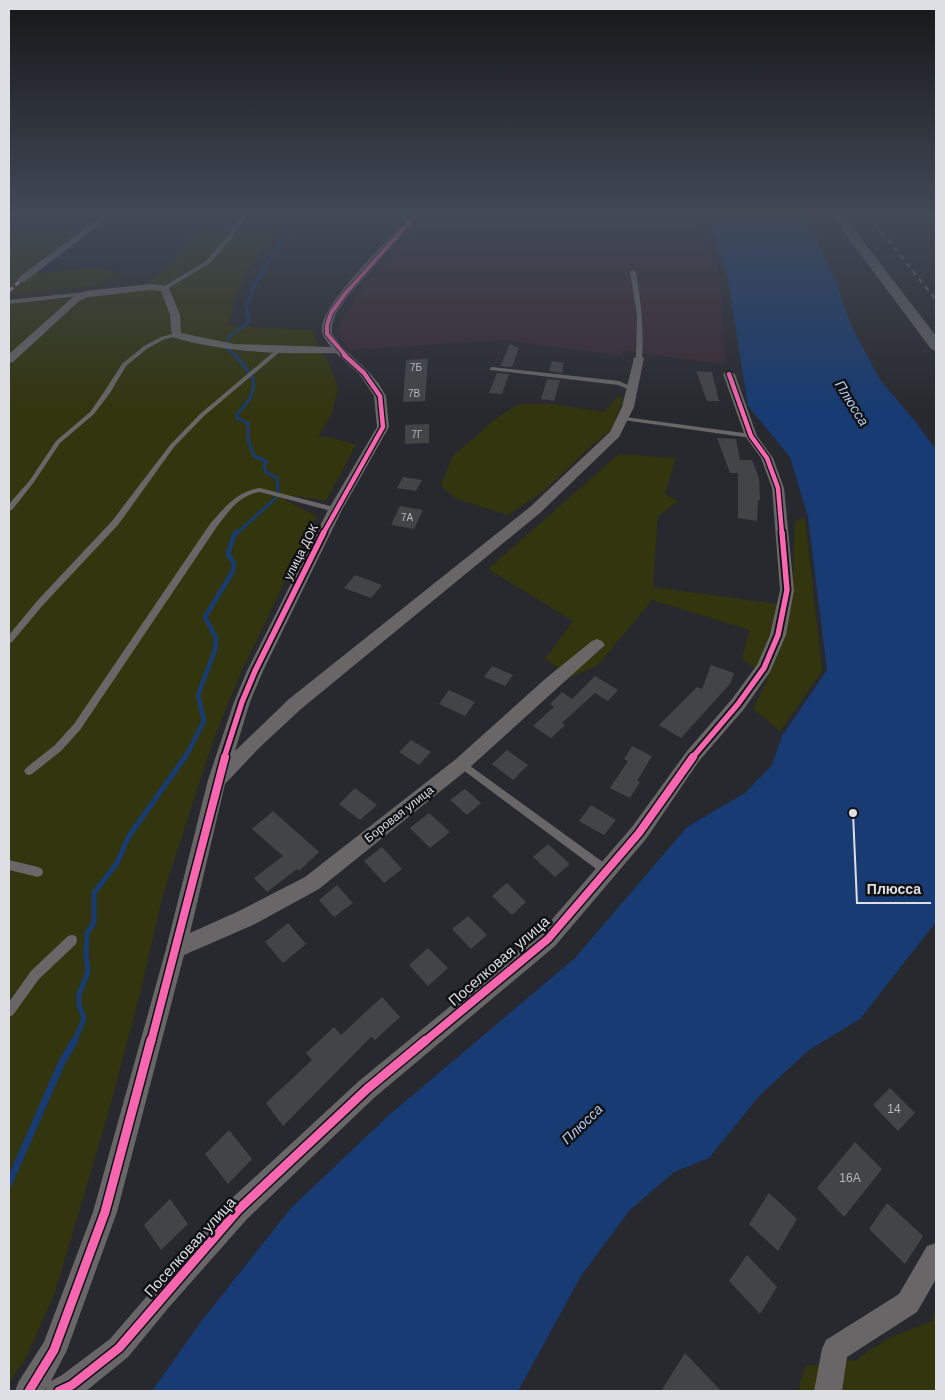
<svg xmlns="http://www.w3.org/2000/svg" width="945" height="1400" font-family="Helvetica,sans-serif">
  <style>
    .industrial { fill: #392a32 }
    .green { fill: #32350d }
    .water { fill: #173b72 }
    .lines { fill: none; stroke-linecap: round; stroke-linejoin: round }
    .stream-far4 { stroke: #173b72; stroke-width: 2.5 }
    .stream-far3 { stroke: #173b72; stroke-width: 3 }
    .stream-far2 { stroke: #173b72; stroke-width: 4.5 }
    .stream-far1 { stroke: #173b72; stroke-width: 5 }
    .stream { stroke: #173b72; stroke-width: 7 }
    .building { fill: #434448 }
    .service { fill: #686666; fill-rule: evenodd }
    .minor { fill: #686666; fill-rule: evenodd }
    .secondary { fill: #5f6061; fill-rule: evenodd }
    .rail { stroke: #5f6062; stroke-width: 2.5; stroke-dasharray: 5 5; stroke-linecap: butt }
    .quiet { stroke: #c07fdc; stroke-width: 3; stroke-dasharray: 5.5 3; stroke-linecap: butt }
    .cycleway-far4-casing { stroke: #101115; stroke-width: 5.5 }
    .cycleway-far3-casing { stroke: #101115; stroke-width: 7 }
    .cycleway-far2-casing { stroke: #101115; stroke-width: 9 }
    .cycleway-far1-casing { stroke: #101115; stroke-width: 11 }
    .cycleway-casing { stroke: #101115; stroke-width: 12 }
    .cycleway-far4 { stroke: #f766af; stroke-width: 4 }
    .cycleway-far3 { stroke: #f766af; stroke-width: 4.5 }
    .cycleway-far2 { stroke: #f766af; stroke-width: 5.5 }
    .cycleway-far1 { stroke: #f766af; stroke-width: 8 }
    .cycleway { stroke: #f766af; stroke-width: 9 }
    .labels { text-anchor: middle; stroke-width: 5; stroke-linejoin: round; paint-order: stroke }
    .number-label { font-size: 10px; fill: #b7b8bd }
    .street-label { font-size: 12px; fill: #dedfe4; stroke: #101115 }
    .near-number-label { font-size: 12px; fill: #b7b8bd }
    .water-label { font-size: 14px; font-style: italic; fill: #b3caee; stroke: #101115 }
    .near-street-label { font-size: 15px; fill: #dedfe4; stroke: #101115 }
    .leader { fill: none; stroke: #dedfe4; stroke-width: 2 }
    .callout-dot { fill: #dedfe4; stroke: #101115; stroke-width: 2 }
    .callout-label { font-size: 14px; text-anchor: middle; font-weight: bold; fill: #dedfe4; stroke: #101115; stroke-width: 5; stroke-linejoin: round; paint-order: stroke }
  </style>
  <rect width="100%" height="100%" fill="#28292e"/>
  <path class="industrial" d="M424,216H693L698,219L719,271L725,364L623,351L622,356L505,340L349,350L337,331L356,297Z"/>
  <path class="green" d="M96,216L97,220L22,274L98,268L122,274L100,285L9,295V235L29,222Z
    M186,216H290L247,271L237,293L228,326L314,330C314,338 319,345 318,353L326,356L338,388L332,413L318,437H329L356,445L326,501L289,495L285,500L317,516L242,670L214,738L163,894L139,998L107,1117L55,1292L26,1358L9,1383V299L147,284L180,255L201,223L179,221Z
    M617,397L624,398L611,430L590,447L544,491L508,515L457,499L441,486L452,457L494,420L519,404H552L604,412Z
    M619,454L676,458L665,494L678,501L658,516L653,587L792,606L795,521L805,518L822,671L780,731L753,709L768,679L742,658L750,630L652,600L598,665L572,677L545,659L573,621L488,569Z
    M936,1309V1391H798L805,1366L856,1360L887,1339L932,1321Z"/>
  <path class="water" d="M705,216H797L815,236L836,281L851,326L881,381L915,421L936,450V922L860,1019L809,1050L760,1095L709,1158L674,1172L629,1211L581,1276L518,1391H152L200,1323L291,1208L388,1116L575,958L687,827L745,793L772,765L782,736L827,670L808,517L790,457L748,406L728,279L709,220Z"/>
  <g class="lines">
    <path class="stream-far4" d="M227,342L231,335L249,322L246,305L262,271L292,226
      M225,347L236,356"/>
    <path class="stream-far3" d="M235,355L248,371
      M252,375C257,392 249,402 237,414V418L248,423V440L254,456L266,461L264,467L266,472L277,478L278,491
      M236,534L276,498"/>
    <path class="stream-far2" d="M185,758L204,721L198,695L215,650L216,638L205,617L233,571L234,564L228,554L234,535L237,532"/>
    <path class="stream-far1" d="M74,1042L84,1019L79,1005V994L88,972L86,955L87,933L94,923V893L117,863L129,836L185,757"/>
    <path class="stream" d="M9,1183L62,1062L75,1040"/>
  </g>
  <path class="building" d="M510,344L519,348L512,367L500,366Z
    M428,359L425,401L403,402L406,360Z
    M552,361L564,363L562,373L549,371Z
    M696,371L712,372L719,401H707Z
    M497,373L509,374L502,394L489,393Z
    M547,379L560,380L554,401L541,399Z
    M429,424V443L405,444V425Z
    M717,438L736,439L740,460H752L759,478L760,501L758,500L757,521L738,518V473H730Z
    M403,477L422,480L416,491L397,488Z
    M400,506L423,510L414,529L391,525Z
    M355,575L382,585L371,598L344,588Z
    M711,665L734,673L730,684L681,738L659,725L697,687L702,689Z
    M492,666L513,675L505,686L484,677Z
    M595,676L618,690L608,701L595,693L562,723L565,725L551,738L533,726L554,707L550,704L562,692L572,699Z
    M449,690L475,702L465,716L439,704Z
    M411,740L431,752L419,765L399,752Z
    M632,746L652,756L637,781L640,782L630,798L610,788L628,761L624,759Z
    M507,750L528,765L513,780L492,764Z
    M355,788L377,805L360,820L339,804Z
    M465,789L481,803L467,815L450,800Z
    M591,805L616,820L604,835L579,821Z
    M273,811L319,852L299,871L297,869L267,892L254,878L283,856L252,829Z
    M429,813L450,832L430,848L410,828Z
    M548,844L570,864L555,877L533,857Z
    M382,847L402,869L384,883L364,861Z
    M507,883L526,902L512,915L492,896Z
    M337,885L353,903L334,917L319,900Z
    M468,916L487,935L471,949L452,929Z
    M288,923L306,944L283,963L265,942Z
    M428,948L448,968L428,986L409,965Z
    M382,997L400,1017L375,1040L371,1037L283,1126L266,1103L312,1060L306,1053L334,1027L341,1035Z
    M890,1088L915,1113L898,1131L873,1105Z
    M229,1130L252,1159L228,1184L205,1154Z
    M855,1142L882,1169L844,1217L817,1188Z
    M769,1193L797,1219L778,1251L749,1224Z
    M170,1199L188,1224L161,1250L144,1225Z
    M887,1203L923,1236L905,1264L869,1229Z
    M747,1255L777,1287L760,1314L729,1281Z
    M685,1353L721,1391H661Z"/>
  <g class="lines">
    <path class="service" d="M242,216H246L230,240L210,263L167,289H163V287L206,261L226,238Z
      M633,270L636,272C641,301 644,329 642,358L639,360L636,358L637,315L630,272Z
      M86,292L88,293V295L9,304V300Z
      M176,333L179,335L178,336L165,339L148,348L126,366L110,393L94,414L60,443L34,482L12,510H9V504L30,480L56,441L90,412L104,392L122,364L144,346L161,337Z
      M277,349L282,350L204,416L174,447L118,525L43,605L12,642L9,643V635L37,601L112,521L170,445L200,414Z
      M492,367L619,381L636,389L633,391L618,385L490,370V368Z
      M625,417L751,434L754,436L751,438L623,420V418Z
      M260,488L338,508L339,510L335,512L260,492C239,495 228,512 216,528L80,730L61,751L32,774L29,775L26,774L24,771L26,768L55,745L74,724L210,524C225,507 237,491 260,488Z
      M462,760L611,868L612,871L611,874L607,876L603,874L459,767L457,764L459,761Z
      M9,860L38,867L42,869L43,872L42,875L38,877L9,870Z
      M72,935L76,936L77,940L76,944L39,979L13,1015L9,1017V1002L31,971L68,936Z"/>
    <path class="minor" d="M102,216H111L24,282H18V278Z
      M411,216H419L347,297L336,313L332,325V334L343,348L368,371L379,384L386,396L389,427L342,510L263,671L250,702L235,751L289,699L530,507L610,432L622,407L634,358L639,355L644,358L634,407L619,437L540,513L301,709L259,748L225,784L190,933L239,911L305,877L456,759L545,679L592,641L597,639L602,641L605,645L468,769L319,889L253,925L184,955L117,1212L67,1350L51,1381L62,1375L110,1339L229,1201L359,1081L541,932L632,827L687,751L732,699L757,665L770,635L780,590L772,488L761,458L745,436L723,374L729,371L735,374L757,436L773,458L784,488L794,590L786,635L770,672L744,709L699,761L646,839L555,946L375,1097L247,1219L170,1306L128,1357L86,1391H45L47,1386L44,1391H15L19,1381L44,1342L93,1212L166,949L208,780L234,702L247,671L328,510L377,427L374,396L360,375L336,353C281,354 226,353 172,337L170,315L161,291L150,290L88,297L79,301L13,362L9,363V354L73,297L86,291L150,284L168,286L180,315L181,333L234,344L331,347C326,340 321,335 322,327C324,301 391,237 411,216Z
      M936,1243V1279L917,1312L847,1357L842,1391H814L822,1349L826,1340L899,1294L927,1246Z"/>
    <path class="secondary" d="M832,216H844L936,336V351L931,349Z"/>
    <path class="rail" d="M869,216L936,300"/>
    <path class="quiet" d="M9,291L21,280"/>
    <g class="cycleway-far4-casing">
      <path id="cycleway-far4" d="M346,356L327,334V325L331,313L344,295L415,216"/>
    </g>
    <g class="cycleway-far3-casing">
      <path id="cycleway-far3" d="M729,374L751,436L767,458L778,488L782,534
        M323,534L383,427L380,396L364,373L344,355"/>
    </g>
    <g class="cycleway-far2-casing">
      <path id="cycleway-far2" d="M224,758L242,702L255,671L324,532
        M692,758L738,704L764,668L778,635L787,590L782,532"/>
    </g>
    <g class="cycleway-far1-casing">
      <path id="cycleway-far1" d="M151,1042L225,757
        M424,1042L548,939L639,833L693,757"/>
    </g>
    <g class="cycleway-casing">
      <path id="cycleway" d="M29,1391L54,1350L105,1212L151,1040
        M59,1391L72,1385L119,1348L238,1210L367,1089L426,1040"/>
    </g>
    <use href="#cycleway-far4" class="cycleway-far4"/>
    <use href="#cycleway-far3" class="cycleway-far3"/>
    <use href="#cycleway-far2" class="cycleway-far2"/>
    <use href="#cycleway-far1" class="cycleway-far1"/>
    <use href="#cycleway" class="cycleway"/>
  </g>
  <linearGradient id="sky" x2="0" y2="1"><stop stop-color="#161719"/><stop offset="0.52" stop-color="#424957"/><stop offset="1" stop-color="#424957" stop-opacity="0"/></linearGradient>
  <rect width="945" height="412" fill="url(#sky)"/>
  <g class="labels">
    <g class="number-label">
      <text x="416" y="371">7Б</text>
      <text x="414" y="397">7В</text>
      <text x="417" y="438">7Г</text>
      <text x="407" y="521">7А</text>
    </g>
    <g class="street-label">
      <text transform="translate(301 552) rotate(-63)" y="4">улица ДОК</text>
      <text transform="translate(399 814) rotate(-38)" y="4">Боровая улица</text>
    </g>
    <g class="near-number-label">
      <text x="894" y="1113">14</text>
      <text x="850" y="1182">16А</text>
    </g>
    <g class="water-label">
      <text transform="translate(852 403) rotate(58)" y="5">Плюсса</text>
      <text transform="translate(582 1124) rotate(-44)" y="5">Плюсса</text>
    </g>
    <g class="near-street-label">
      <text transform="translate(499 961) rotate(-41)" y="5">Поселковая улица</text>
      <text transform="translate(190 1247) rotate(-48)" y="5">Поселковая улица</text>
    </g>
  </g>
  <path class="leader" d="M853 813L857 903H931"/>
  <circle class="callout-dot" cx="853" cy="813" r="5"/>
  <g class="callout-label">
    <text x="894" y="894">Плюсса</text>
  </g>
  <rect width="945" height="1400" fill="none" stroke="#dedfe4" stroke-width="20"/>
</svg>
